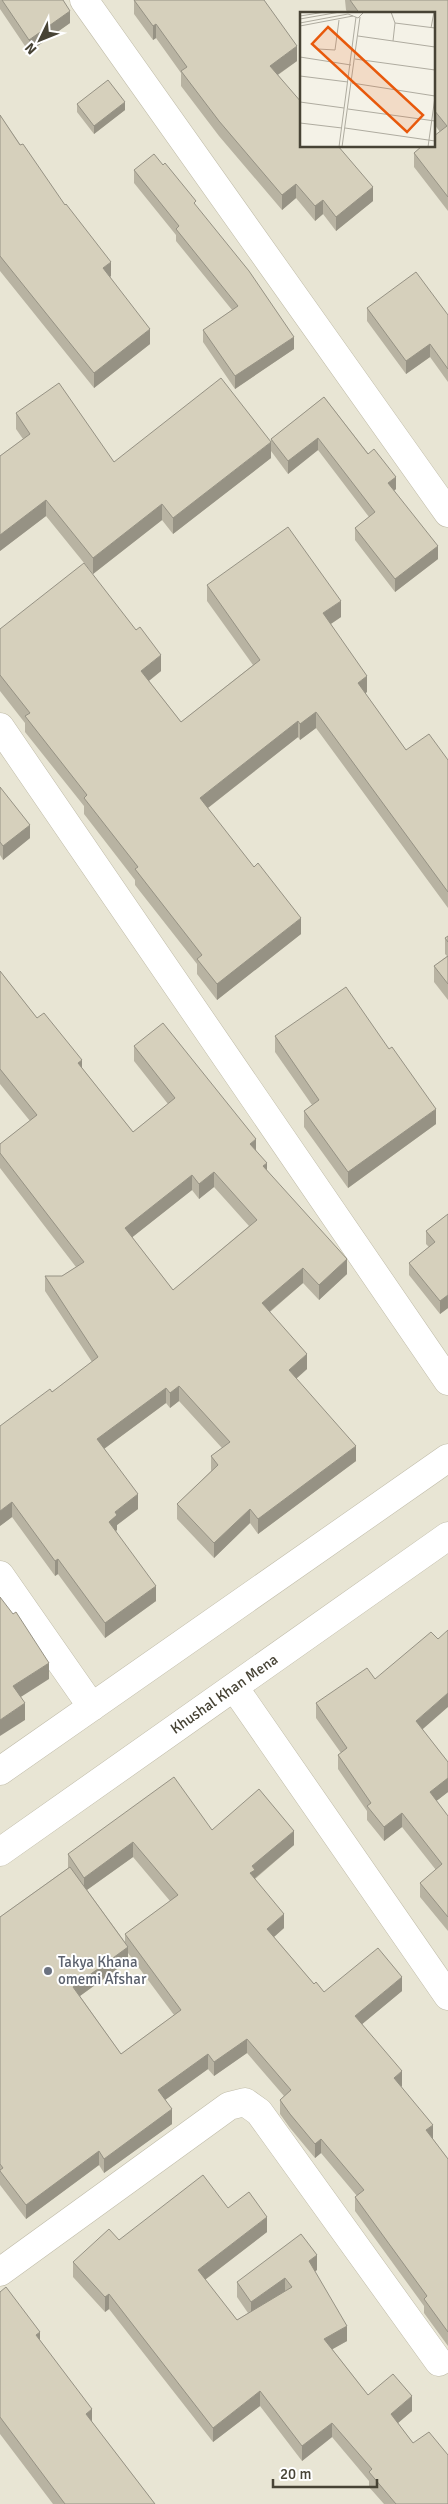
<svg xmlns="http://www.w3.org/2000/svg" width="448" height="2504" font-family="Signika,sans-serif">
  <style>
    .residential { fill: #e8e5d4; fill-rule: evenodd }
    .lines { fill: none; stroke-linecap: round; stroke-linejoin: round }
    .minor-casing { stroke: #c0bca9; stroke-width: 29 }
    .minor { stroke: #fff; stroke-width: 28 }
    .wall { fill: #b8b3a2; fill-rule: evenodd }
    .shaded-wall { fill: #969284 }
    .building { fill: #d6d0bc; stroke: #969284; fill-rule: evenodd }
    .worship-dot { fill: #6b7280; stroke: #fff; stroke-width: 2 }
    .labels { text-anchor: middle; stroke-width: 4; stroke-linejoin: round; paint-order: stroke }
    .street-label { font-size: 15px; fill: #474335; stroke: #fff }
    .worship-label { font-size: 15px; fill: #5b616d; stroke: #fff; text-anchor: start }
    .inset-road { fill: none; stroke: #afaca0; stroke-width: 1 }
    .view { fill: #e8590c; fill-opacity: 0.15; stroke: #e8590c; stroke-width: 2.5 }
    .inset-edge { fill: none; stroke: #474335; stroke-width: 2.5 }
  </style>
  <rect width="100%" height="100%" fill="#f4f2e7"/>
  <path class="residential" d="M0,0H448V2504H0ZM302,14H434V146H302Z"/>
  <g class="lines">
    <g class="minor-casing">
      <path id="minor" d="M84,0L448,513
        M0,727L448,1381
        M0,1575L92,1707
        M234,1687L448,1996
        M0,1771L448,1458
        M0,1852L448,1536
        M0,2272L229,2106L245,2102L259,2112L439,2362"/>
    </g>
    <use href="#minor" class="minor"/>
  </g>
  <path class="wall" d="M0,0H63L70,23L29,52L0,9Z
    M134,0L297,61L278,75L373,201L336,231L323,214L315,221L296,198L282,210L219,136L181,86V73L156,38L153,40L134,14Z
    M345,0H448V211L414,167V153L440,132L434,124V14H349L346,10Z
    M77,104L125,110L94,134L77,112Z
    M0,115L111,276L110,277L150,344L94,388L0,271Z
    M134,170L196,206L294,349L235,389L203,342V330L232,310L176,241V235L134,183Z
    M367,308L448,315V382L430,357L406,374L367,321Z
    M324,397L396,489L394,491L438,559L395,592L355,540V528L369,517L318,450L288,474L271,451V439Z
    M16,413L114,462L271,458L173,534L162,520L93,574L46,516L0,551V456L23,439L16,429Z
    M207,585L341,617L331,624L367,692L365,693L406,750L448,760V908L316,728L300,740L298,737L208,808L301,934L217,1000L197,974V964L135,885V880L84,814V806L25,732V723L0,691V629L161,671L149,681L181,722L253,665L207,601Z
    M0,787L30,838L3,860L0,855Z
    M448,936V1000L434,982V966L447,956L445,954V938Z
    M0,971L37,1018L82,1068L133,1132L168,1104L134,1061V1046L256,1150L267,1170L347,1274L319,1300L303,1283L270,1312L307,1369L296,1379L356,1461L258,1534L250,1523L214,1558L177,1519V1504L211,1471V1456L222,1448L179,1401L170,1408L166,1403L104,1449L138,1509L117,1525V1530L116,1531L156,1601L105,1638L58,1574L55,1576L12,1517L0,1526L52,1392L92,1362L45,1291V1276H62L76,1267L0,1168V1144L30,1121L0,1084ZM214,1187L249,1226L173,1290L132,1237L192,1190L199,1199Z
    M275,1036L436,1124L348,1188L304,1127V1111L312,1105L275,1052Z
    M448,1214V1308L440,1314L409,1275V1263L429,1247L426,1244V1231Z
    M375,1679L422,1729L448,1762V1792L436,1801L448,1816V1931L420,1897V1883L436,1870L402,1827L384,1841L367,1820V1811L338,1769V1755L341,1753L316,1718V1703Z
    M212,1830L294,1845L255,1879L284,1928L274,1937L314,1984L324,1992L402,1991L362,2024L402,2086L401,2087L433,2139L448,2159V2346L424,2313V2306L355,2211V2197L357,2196L321,2153L315,2158L290,2128L280,2114V2100L284,2096L247,2053L214,2076L208,2069L165,2100L172,2124L104,2173L99,2165L26,2219L0,2185V1917L68,1868V1854ZM133,1857L170,1901L125,1934V1942L87,1890ZM128,1953L174,2015L121,2054L80,1996L128,1961Z
    M228,2208L267,2232L205,2280L237,2320L248,2313L237,2297V2282L317,2270L315,2271L347,2341L332,2349L368,2395L412,2411L398,2423L413,2443L448,2504H384L369,2487V2481L332,2437L302,2461L260,2406L213,2442L109,2309L105,2312L73,2277V2262L119,2240Z
    M0,2292L40,2340L92,2422L155,2504H53L0,2434Z"/>
  <path class="shaded-wall" d="M70,11V23L29,52V40Z
    M156,24V38L153,40V26Z
    M297,46V61L270,80V66Z
    M125,102V110L94,134V126Z
    M296,184V198L282,210V195Z
    M373,187V201L336,231V217Z
    M323,200V214L315,221V206Z
    M111,262V276L103,283V268Z
    M150,329V344L94,388V373Z
    M294,337V349L235,389V376Z
    M430,344V357L406,374V361Z
    M318,438V450L288,474V461Z
    M271,442V458L173,534V518Z
    M396,477V489L388,495V483Z
    M46,500V516L0,551V535Z
    M162,504V520L93,574V558Z
    M438,546V559L395,592V579Z
    M341,601V617L323,629V613Z
    M161,655V671L141,687V671Z
    M367,676V692L358,698V683Z
    M316,712V728L300,740V724Z
    M298,721V737L200,814V798Z
    M30,825V838L3,860V846Z
    M301,918V934L217,1000V984Z
    M82,1060V1075L78,1063Z
    M436,1109V1124L348,1188V1172Z
    M256,1139V1154L250,1144Z
    M267,1163V1178L263,1166Z
    M214,1172V1187L199,1199V1184Z
    M192,1175V1190L125,1243V1228Z
    M347,1259V1274L319,1300V1285Z
    M303,1268V1283L262,1318V1303Z
    M448,1295V1308L440,1314V1301Z
    M307,1354V1369L289,1385V1370Z
    M179,1386V1401L170,1408V1393Z
    M166,1388V1403L97,1454V1439Z
    M356,1446V1461L258,1534V1519Z
    M138,1494V1509L117,1525V1530L109,1536V1522L115,1512Z
    M12,1502V1517L0,1526V1511Z
    M250,1509V1523L214,1558V1543Z
    M58,1559V1574L55,1576V1561Z
    M156,1586V1601L105,1638V1623Z
    M49,1663V1679L13,1702V1686Z
    M448,1693V1707L416,1735V1721Z
    M25,1703V1720L0,1736V1720Z
    M448,1778V1792L430,1806V1792Z
    M402,1813V1827L384,1841V1827Z
    M294,1831V1845L255,1878V1884L250,1873L252,1866Z
    M133,1842V1857L84,1892V1878Z
    M284,1914V1928L267,1943V1929Z
    M128,1947V1961L73,2001V1987Z
    M402,1977V1991L355,2030V2016Z
    M247,2039V2053L214,2076V2062Z
    M208,2054V2069L158,2105V2090Z
    M402,2071V2086L394,2092V2078Z
    M172,2109V2124L104,2173V2159Z
    M433,2125V2139L426,2130Z
    M321,2139V2153L315,2158V2144Z
    M99,2151V2165L26,2219V2205Z
    M267,2217V2232L198,2285V2270Z
    M317,2255V2270L309,2276V2261Z
    M285,2278V2292L251,2317V2302Z
    M109,2294V2309L105,2312V2297Z
    M347,2326V2341L324,2354V2339Z
    M40,2332V2348L36,2335Z
    M260,2391V2406L213,2442V2428Z
    M412,2396V2411L391,2429V2414Z
    M92,2409V2426L86,2414Z
    M332,2423V2437L302,2461V2446Z"/>
  <path class="building" d="M2,0H63L70,11L29,40Z
    M134,0H264L297,46L270,66L302,103V146H338L373,187L336,217L323,200L315,206L296,184L282,195L219,121L181,71L187,67L156,24L153,26Z
    M350,0H448V197L414,153L422,146H434V136L447,126L434,110V14H360Z
    M108,80L125,102L94,126L77,104Z
    M0,115L20,145L23,144L65,205L66,204L111,262L103,268L150,329L94,373L0,256Z
    M154,154L163,165L165,163L196,201L194,203L249,271L294,337L235,376L203,330L238,306L176,229L179,226L134,170Z
    M416,272L448,315V369L430,344L406,361L367,308Z
    M221,378L271,442L173,518L162,504L93,558L46,500L0,535V456L30,434L16,413L59,383L114,462Z
    M324,397L368,454L374,449L396,477L388,483L438,546L395,579L355,528L375,512L318,438L288,461L271,439Z
    M288,527L341,601L323,613L367,676L358,683L406,750L429,734L448,760V892L316,712L300,724L298,721L200,798L254,867L258,863L301,918L217,984L197,959L202,955L135,869L138,867L84,798L87,795L25,716L30,713L0,675V629L84,563L136,630L140,627L161,655L141,671L181,722L260,660L207,585Z
    M0,787L30,825L3,846L0,842Z
    M448,936V942L445,938Z
    M448,956V984L434,966Z
    M0,971L37,1018L44,1013L82,1060L78,1063L133,1132L175,1098L134,1046L163,1023L256,1139L250,1144L267,1163L263,1166L347,1259L319,1285L303,1268L262,1303L307,1354L289,1370L356,1446L258,1519L250,1509L214,1543L177,1504L218,1465L211,1456L230,1442L179,1386L170,1393L166,1388L97,1439L138,1494L115,1512L117,1515L109,1522L156,1586L105,1623L58,1559L55,1561L12,1502L0,1511V1426L50,1389L52,1392L98,1357L45,1276H62L84,1262L0,1153V1144L37,1115L0,1069ZM214,1172L257,1220L173,1290L125,1228L192,1175L199,1184Z
    M346,987L389,1049L392,1047L436,1109L348,1172L304,1111L319,1100L275,1036Z
    M448,1214V1295L440,1301L409,1263L435,1242L426,1231Z
    M0,1597L13,1614L16,1612L49,1663L13,1686L25,1703L0,1720Z
    M448,1630V1693L416,1721L448,1762V1778L430,1792L448,1816V1917L420,1883L442,1864L402,1813L384,1827L367,1806L371,1803L338,1755L347,1748L316,1703L367,1668L375,1679L431,1632L438,1639Z
    M174,1777L212,1830L259,1789L294,1831L252,1866L255,1870L250,1873L284,1914L267,1929L314,1984L316,1982L324,1992L378,1948L402,1977L355,2016L402,2071L394,2078L433,2125L426,2130L448,2159V2332L424,2299L427,2296L355,2197L364,2190L321,2139L315,2144L290,2114L280,2100L291,2090L247,2039L214,2062L208,2054L158,2090L172,2109L104,2159L99,2151L26,2205L0,2171V2170L3,2168L0,2164V1917L70,1867L128,1947L73,1987L121,2054L181,2010L125,1934L178,1895L133,1842L84,1878L68,1854Z
    M203,2175L228,2208L249,2192L267,2217L198,2270L237,2320L292,2287L285,2278L251,2302L237,2282L301,2234L317,2255L309,2261L347,2326L324,2339L368,2395L393,2374L412,2396L391,2414L413,2443L429,2432L448,2455V2504H396L369,2472L372,2469L332,2423L302,2446L260,2391L213,2428L109,2294L105,2297L73,2262L109,2229L119,2240Z
    M6,2287L40,2332L36,2335L92,2409L86,2414L155,2504H65L0,2417V2292Z"/>
  <circle class="worship-dot" cx="48" cy="1971" r="5"/>
  <g class="labels">
    <g class="street-label">
      <text transform="translate(224 1694) rotate(-35)" y="5">Khushal Khan Mena</text>
    </g>
    <g class="worship-label">
      <text x="58" y="1967">Takya Khana<tspan x="58" dy="17">omemi Afshar</tspan></text>
    </g>
  </g>
  <g transform="translate(300 12)">
    <rect width="135" height="135" fill="#f4f2e7"/>
    <path class="inset-road" d="M91,0L95,11L93,29M0,4L25,0M0,7L40,0M0,11L48,2L58,6L64,0M95,11L135,16M0,14L53,4M131,16L134,0M58,24L135,35M18,37L35,38L39,8M0,45L51,53M55,47L135,58M0,64L48,70M52,71L135,84M0,90L44,96M48,97L135,109M0,111L42,116M45,116L135,129M39,135L56,5M42,135L60,5M128,135L135,85"/>
    <path class="view" d="M28,15L123,103L107,120L12,32Z"/>
    <rect width="135" height="135" class="inset-edge"/>
  </g>
  <g transform="translate(40 40) rotate(227)" stroke="#ffffff" stroke-width="4" paint-order="stroke">
  <path d="M0-4L9 19L0 12L-9 19Z" fill="#474335"/>
  <text y="-8" font-size="14" font-weight="bold" text-anchor="middle" fill="#474335">N</text>
  </g>
  <path d="M273 2479v8h104v-8" fill="none" stroke="#474335" stroke-width="2.5"/>
  <text x="280" y="2479" font-size="15" fill="#474335" stroke="#ffffff" stroke-width="4" paint-order="stroke">20 m</text>
</svg>
